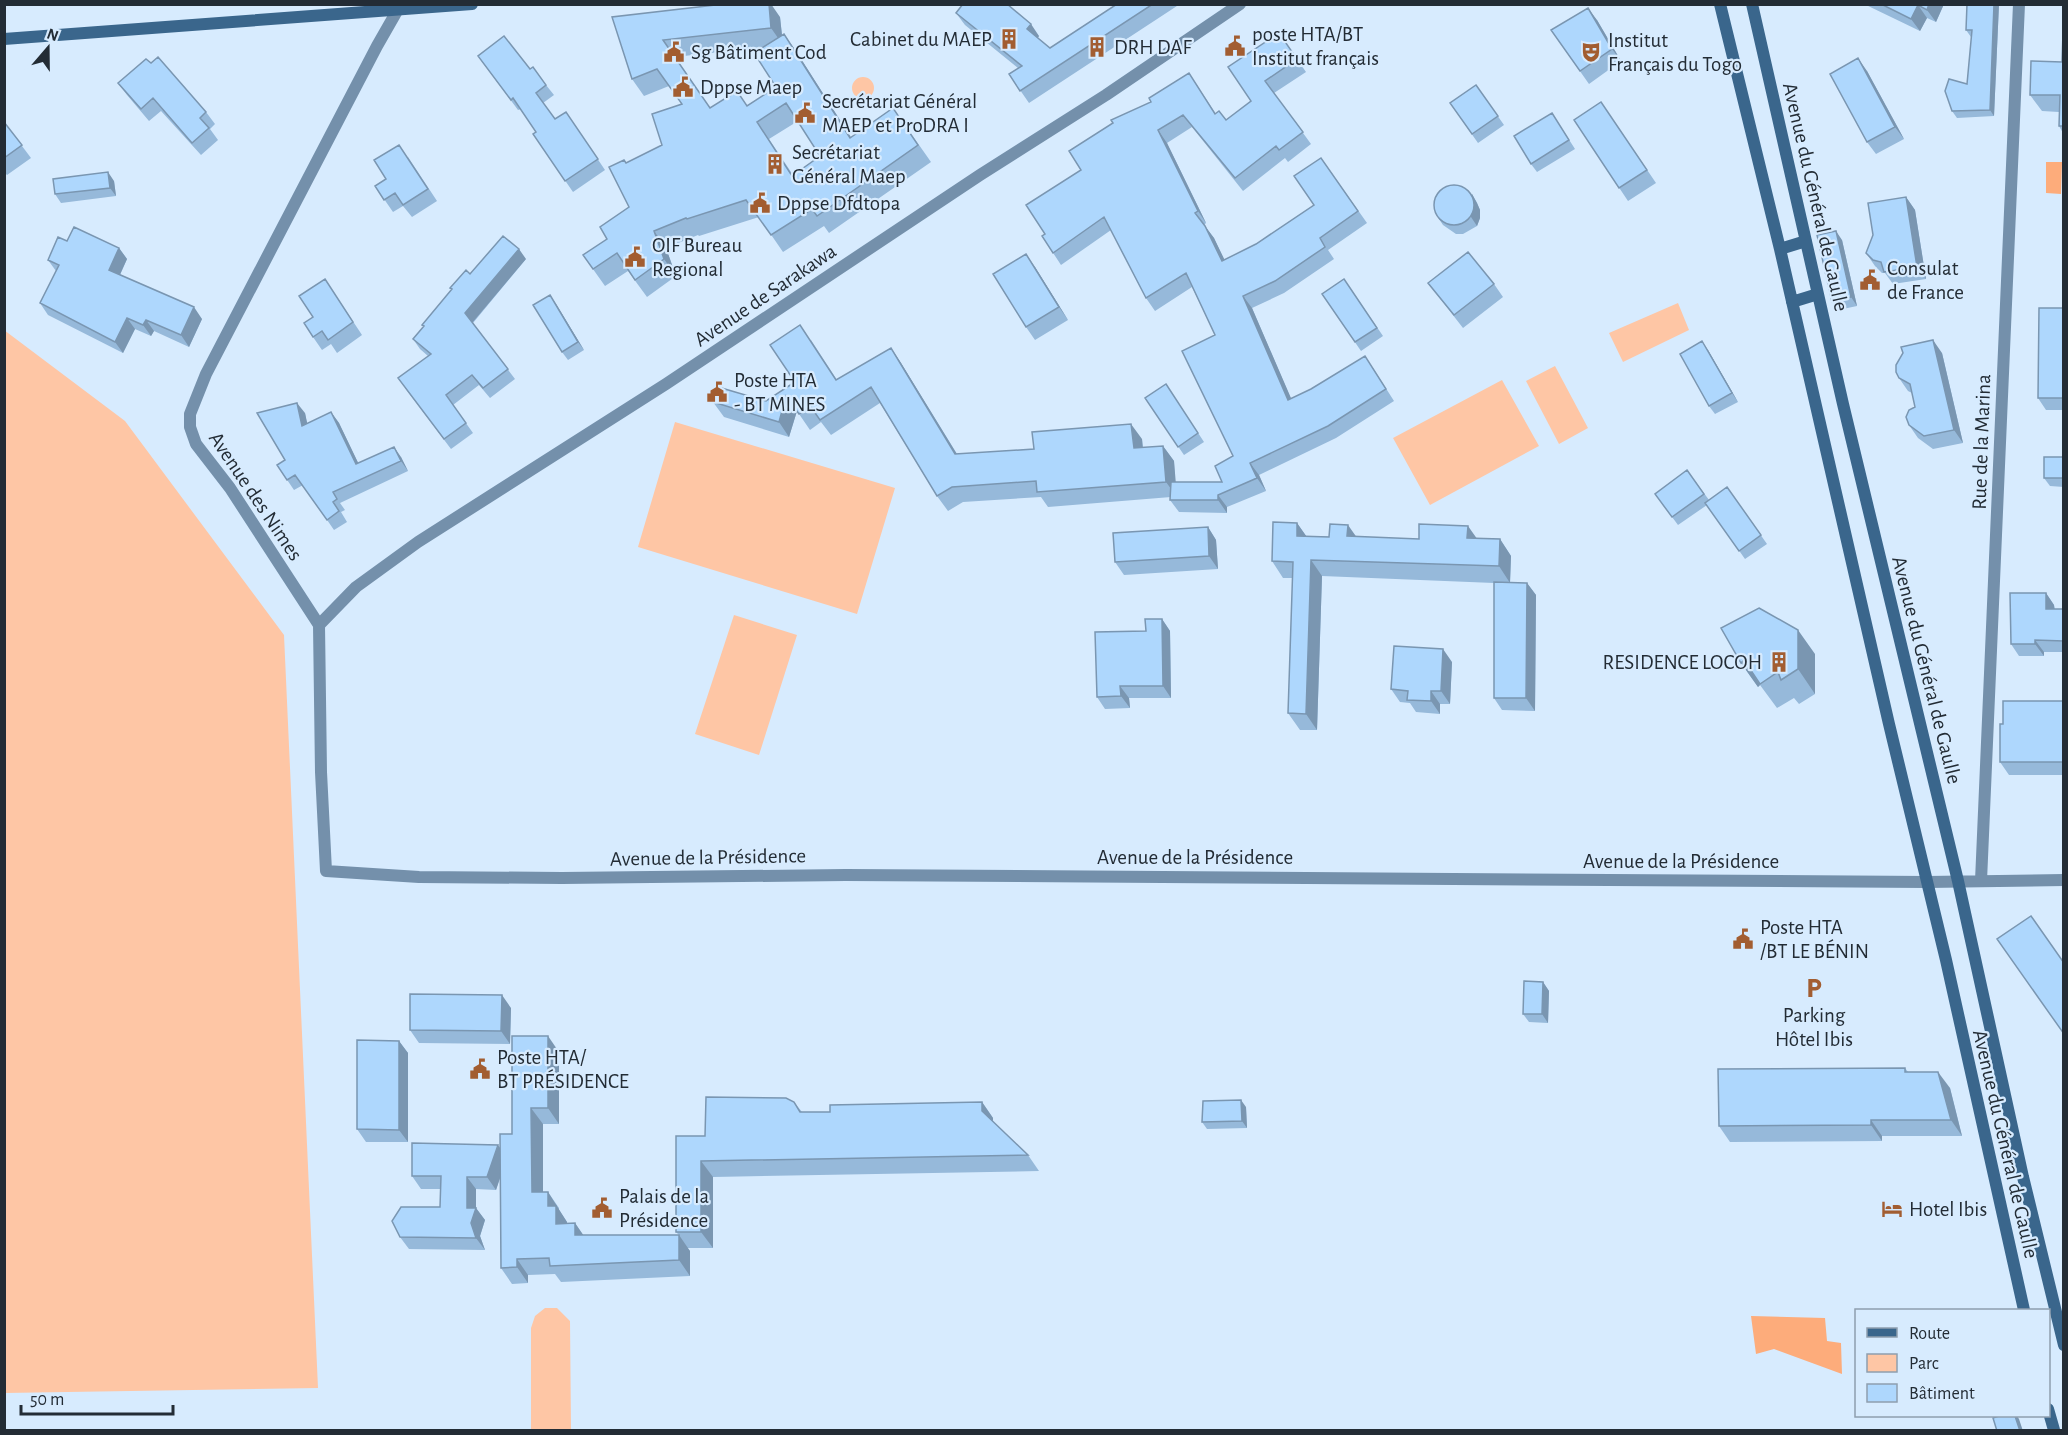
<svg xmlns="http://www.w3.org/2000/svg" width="2068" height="1435" font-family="'Alegreya Sans',sans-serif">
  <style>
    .green { fill: #fec6a5 }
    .water { fill: #fdac7b }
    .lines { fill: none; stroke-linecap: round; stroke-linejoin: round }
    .street { stroke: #7490ab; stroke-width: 12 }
    .secondary { stroke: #3a668c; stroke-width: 12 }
    .wall { fill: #96b9da; fill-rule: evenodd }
    .shaded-wall { fill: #7a96b1 }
    .building { fill: #aed7fd; stroke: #7a96b1; stroke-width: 1.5; fill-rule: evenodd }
    .labels { text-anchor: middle; stroke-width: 4.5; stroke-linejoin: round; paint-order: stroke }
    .poi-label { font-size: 21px; fill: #232c35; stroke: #d7ebfe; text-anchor: start }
    .street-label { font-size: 21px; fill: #232c35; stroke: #d7ebfe }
  </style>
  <rect width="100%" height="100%" fill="#d7ebfe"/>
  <path class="green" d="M852 88a11 11 0 1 1 22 0a11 11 0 1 1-22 0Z
    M1678,303L1689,330L1623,362L1609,333Z
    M4,330L125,421L284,635L318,1388L5,1393Z
    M1555,366L1588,428L1559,444L1526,381Z
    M1502,380L1539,446L1430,505L1393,438Z
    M675,422L895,488L857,614L638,547Z
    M734,615L797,635L759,755L695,734Z
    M545,1308H557L570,1321L571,1430H531V1328L535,1316Z"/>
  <path class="water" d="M2046,162H2062L2061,194L2046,193Z
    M1751,1316L1825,1318L1827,1341L1841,1343L1842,1374L1774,1349L1756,1354Z"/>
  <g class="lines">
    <path class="street" d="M401,4L377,46L206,374L190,414V427L196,444L230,488L319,625L321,772L326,871L419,877L562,878L846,875L1927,882L2064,880
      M319,625L356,587L418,542L666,384L980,175L1106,95L1240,4
      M1981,881L2019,4"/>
    <path class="secondary" d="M1720,4L1780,249L1889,724L1946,960L2024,1310
      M1752,4L1843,404L1958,881L2023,1177L2064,1345
      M4,39L472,4
      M1780,249L1806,241
      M1792,302L1818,294
      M2048,1409L2054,1430"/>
  </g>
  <path class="wall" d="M1117,4H1180L1029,103L1009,74L1018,68L965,25L956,13L1039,36L1038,38L1050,48Z
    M1864,4H1944L1936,22L1927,18L1920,31Z
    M1967,4H1999L1994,116L1957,118L1952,111L1967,84L1972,37H1971L1966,30Z
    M612,17H780L782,35L796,51L851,137L893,108L931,162L829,233L824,226L783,252L759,217L699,236L698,235L666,248L676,276L647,297L628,271L605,286L583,255L607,239L629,207L626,163L662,145L682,104L669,86L644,96L632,79ZM764,47L776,87L747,106L737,91L710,108L675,57ZM798,121L820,156L793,175L769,139Z
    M1597,20L1621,61L1589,84L1551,30Z
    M1279,33L1306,72L1274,93L1311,144L1288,162L1285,158L1243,191L1192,127L1167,143L1206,223L1204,225L1214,238L1224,260L1256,244L1314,205L1321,158L1367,223L1328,250L1334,259L1284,293L1252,308L1291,399L1373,368L1394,401L1336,438L1259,475L1266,491L1227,507V513L1179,512L1170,500L1171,497L1048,507L1041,497L963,502L948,511L937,496L880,403L831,435L821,422L810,430L797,411L789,437L724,417L713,402L766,401L795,382L811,340L837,380L891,348L901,363L957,454L1034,449L1142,439L1143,448L1163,446L1174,461L1175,482H1222L1233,456L1215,335L1192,287L1155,311L1146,298L1111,230L1061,265L1042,236L1045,234L1081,170L1151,102L1189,73L1216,114L1226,120L1251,101Z
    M2064,33V139L2063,133L2059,126V112L2042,111L2030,95L2062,62Z
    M478,56L530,69L546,85L554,95L543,103L555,119L566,112L605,170L573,192L533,134L536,132L521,109L518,110Z
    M151,63L206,112L215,124L210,129L218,140L201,155L161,111L149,121L127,95L118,83Z
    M1867,71L1904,139L1876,154L1867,142Z
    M1476,85L1504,125L1478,143L1450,103Z
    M1601,102L1656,183L1628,201L1574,120Z
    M1552,113L1575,149L1537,172L1531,164Z
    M4,122L31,158L7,175L4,172Z
    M408,157L437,201L412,217L403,206L393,212L375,186L386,179Z
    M114,181L116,196L61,203L55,194Z
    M1472,194L1477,203L1480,210V218L1477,226L1463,234H1456L1443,225L1437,216Z
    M1906,197L1915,210L1926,279L1893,284L1885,273H1882L1875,266L1866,253Z
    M1842,240L1857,306L1838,310L1832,302Z
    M67,241L119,248L127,259L120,275L202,319L189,347L154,331L151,336L135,329L123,353L48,315L40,303L56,271L48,260Z
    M526,259L473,323L515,379L490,398L479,385L453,405L473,433L451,449L405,388L428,356L420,349L413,339L424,327L422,325L452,290L450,288Z
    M1035,267L1068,320L1035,340L1026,327Z
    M325,279L362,335L337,353L331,344L322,350L313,337V317Z
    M1344,279L1383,336L1361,351L1322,294Z
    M1428,283L1494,284L1503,297L1463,328Z
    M556,304L584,350L568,360L562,352Z
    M2064,308V410H2046L2038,398Z
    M1708,350L1738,402L1715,414L1709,406Z
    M1942,353L1963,443L1933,449L1918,438L1909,425L1915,407L1912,393L1908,391L1899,378Z
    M1166,384L1204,442L1184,455L1145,398Z
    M331,412L339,423L358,463L401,457L408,471L340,503L345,510L341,512L347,522L334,530L303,485L294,490L277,465L285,460L305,413L307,424Z
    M2064,457V487L2050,486L2044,478Z
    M1687,470L1709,500L1727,487L1767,544L1745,559L1707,505L1678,525L1655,494Z
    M1297,523L1306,536L1419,539L1476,538L1500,539L1511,556L1510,582L1527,583L1536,595L1535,711L1502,710L1494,698V583L1322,576L1317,730H1300L1288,713L1293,578H1283L1272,561Z
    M1208,527L1216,540L1218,569L1124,575L1115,562Z
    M2046,593L2054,605L2055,609H2064V652H2044V656H2019L2011,644Z
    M1162,619L1170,631L1171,698H1129L1130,708L1105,709L1097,697L1146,631Z
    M1815,654V694L1799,704L1794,698L1777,708L1760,685L1758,687L1741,663Z
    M1452,662L1450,704H1440V714L1416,712L1410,703L1400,702L1391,689Z
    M2064,701V775H2009L2000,762L2003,724Z
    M1543,982L1549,991L1548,1023L1529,1022L1523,1014Z
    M511,1008L510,1044L419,1043L410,1030Z
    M399,1041L408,1053V1142H366L357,1129Z
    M559,1052V1124H543V1192H548L559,1208V1210L567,1222V1223H575L583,1235H679L676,1232L705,1136L794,1102L802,1112H830L982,1102L993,1118V1122L1028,1155L1039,1171L713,1177V1248H687L690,1251V1276L561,1282L555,1274L528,1275V1283L512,1284L501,1268V1175L496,1190L476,1189V1208L485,1220L480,1236L485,1250L409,1249L400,1237L440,1207L441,1189H421L412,1176L500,1148L512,1134Z
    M1905,1068L1908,1072L1950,1088L1962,1136H1882V1141L1730,1142L1719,1126Z
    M1246,1107L1247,1128L1207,1129L1202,1122Z"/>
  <path class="shaded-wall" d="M769,4H771L780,17L783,45L771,28Z
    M1929,4H1944L1936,22L1927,10Z
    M1994,4H1999L1994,116L1990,110Z
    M1918,5L1927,18L1920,31L1911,19Z
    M1588,8L1597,20L1621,61L1612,49Z
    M1031,24L1039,36L1035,41L1027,29Z
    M784,34L796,51L862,155L850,138Z
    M1858,58L1867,71L1904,139L1895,127Z
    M1158,130L1167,143L1206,223L1198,211Z
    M108,172L114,181L116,196L110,188Z
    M1472,194L1477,203L1480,210V218L1477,226L1471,217Z
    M1906,197L1915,210L1926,279L1917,267Z
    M1205,226L1214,238L1231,273L1222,261Z
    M654,231L666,248L676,276L664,259Z
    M1836,231L1842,240L1857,306L1851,297Z
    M119,248L127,259L117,281L109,270Z
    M519,249L526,259L472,323L465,313Z
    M1026,254L1035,267L1068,320L1059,307Z
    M550,295L556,304L584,350L578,342Z
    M1243,296L1252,308L1297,412L1288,400Z
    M194,307L202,319L189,347L181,335Z
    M127,318L135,329L123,353L115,342Z
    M146,320L154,331L151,336L143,325Z
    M1933,340L1942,353L1963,443L1954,430Z
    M1702,341L1708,350L1738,402L1732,393Z
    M891,348L901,363L966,469L955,454Z
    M786,396L797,411L789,437L779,422Z
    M297,403L305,413L310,436L302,426Z
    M331,412L339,423L364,475L356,464Z
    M1131,424L1142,439L1144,464L1134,448Z
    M1163,446L1174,461L1177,497L1166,482Z
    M394,447L401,457L408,471L401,461Z
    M1250,463L1259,475L1266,491L1257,478Z
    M1218,495L1227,507V513L1218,500Z
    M1297,523L1309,540L1297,536Z
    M1348,525L1360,542L1347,536Z
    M1468,526L1480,543L1467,538Z
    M1208,527L1216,540L1218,569L1209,556Z
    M1500,539L1511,556L1510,583L1499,566Z
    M1311,560L1322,576L1317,730L1306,714Z
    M1527,583L1536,595L1535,711L1526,698Z
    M2046,593L2054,605L2055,621L2046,609Z
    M1162,619L1170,631L1171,698L1163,686Z
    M1798,630L1815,654V694L1798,669Z
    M2035,640L2044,652V656L2035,644Z
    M1443,649L1452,662L1450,704L1441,691Z
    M1744,660L1760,685L1758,687L1741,663Z
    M1120,686L1129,698L1130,708L1121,696Z
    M1431,691L1440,704V714L1431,701Z
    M1543,982L1549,991L1548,1023L1542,1014Z
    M502,995L511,1008L510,1044L501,1031Z
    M548,1036L559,1052V1124L548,1108Z
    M399,1041L408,1053V1142L399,1130Z
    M1938,1072L1950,1088L1962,1136L1951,1120Z
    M1241,1100L1246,1107L1247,1128L1242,1121Z
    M982,1102L993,1118V1127L982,1111Z
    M531,1108L543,1124V1208L532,1192Z
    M1871,1120L1882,1136V1141L1871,1125Z
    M498,1145L507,1157L496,1190L487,1177Z
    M701,1161L713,1177V1248L701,1232Z
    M467,1177L476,1189V1209V1208L485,1220L480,1236L485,1250L476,1238L467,1208Z
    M548,1192L567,1222L568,1240L556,1224L548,1206Z
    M575,1223L586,1239L575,1235Z
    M679,1235L690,1251V1276L679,1260Z
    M517,1259L528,1275V1283L517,1267Z
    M2015,1416H2017L2019,1419L2023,1431H2020Z"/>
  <path class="building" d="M724,4H769L771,28L663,40L710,108L737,91L747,106L776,87L754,53L784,34L850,138L893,108L918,145L817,216L812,209L771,235L746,200L687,219L686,218L654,231L664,259L635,280L617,253L593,269L583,255L607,239L600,227L629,207L609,167L624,160L626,163L662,145L652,114L682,104L657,69L632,79L612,17ZM786,103L820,156L792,176L757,122Z
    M963,4H1007L1031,24L1027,29L1050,48L1117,4H1153L1020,91L1009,74L1022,66L956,13Z
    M1881,4H1929L1927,10L1918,5L1911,19Z
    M1967,4H1994L1990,110L1952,111L1945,91L1949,79L1967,84L1972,30H1966Z
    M1588,8L1612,49L1580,71L1551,30Z
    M1279,33L1297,59L1265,81L1303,132L1279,150L1276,146L1235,178L1183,115L1158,130L1198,211L1195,213L1205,226L1222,261L1256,244L1314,205L1294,176L1321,158L1358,211L1320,238L1325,247L1275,281L1243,296L1288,400L1311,389L1365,356L1386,389L1328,426L1250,463L1257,478L1218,495V500H1170L1171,482H1222L1215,466L1233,456L1182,351L1215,335L1186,273L1146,298L1104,217L1053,253L1042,236L1045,234L1026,205L1081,170L1069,151L1113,123L1111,120L1151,102L1149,98L1189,73L1215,114L1219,111L1226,120L1251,101L1228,67Z
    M2063,33H2064V139L2063,126H2059L2060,95H2030L2031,61L2062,62Z
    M504,36L530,69L533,67L546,85L536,93L555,119L566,112L598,159L565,181L533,134L536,132L513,98L511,100L478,56Z
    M158,57L206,112L200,118L209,128L192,143L153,98L141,109L118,83L146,59L151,63Z
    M1858,58L1895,127L1867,142L1830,74Z
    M1476,85L1498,116L1472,134L1450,103Z
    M1601,102L1647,170L1619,188L1574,120Z
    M1552,113L1569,140L1531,164L1514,136Z
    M4,122L22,145L4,158Z
    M399,145L428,189L403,205L395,193L384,200L375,186L386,179L374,160Z
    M108,172L110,188L55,194L53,179Z
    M1434 205a20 20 0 1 1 40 0a20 20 0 1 1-40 0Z
    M1906,197L1917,267L1884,272L1881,262L1873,260L1866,253L1873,235L1868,203Z
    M74,227L119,248L109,270L194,307L181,335L146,320L143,325L127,318L115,342L40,303L59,265L48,260L58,237L67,241Z
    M1836,231L1851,297L1832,302L1817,235Z
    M503,236L519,249L465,313L508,369L483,388L472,375L446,395L466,423L444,439L398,378L431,354L413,339L424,326L422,325L452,289L450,288L466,270L470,274Z
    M1468,252L1494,284L1454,315L1428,283Z
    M1026,254L1059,307L1026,327L993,274Z
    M325,279L353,322L328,340L322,331L313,337L304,323L313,317L299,296Z
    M1344,279L1377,328L1355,342L1322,294Z
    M550,295L578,342L562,352L533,305Z
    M2039,308H2064V398H2038Z
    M800,325L836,380L891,348L955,454L1034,449L1032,432L1131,424L1134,448L1163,446L1166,482L1037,492L1036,481L952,487L937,496L871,387L820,420L811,407L799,414L786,396L779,422L713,402L718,387L766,401L795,382L770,345Z
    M1933,340L1954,430L1924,436L1909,425L1906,417L1909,410L1915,407L1910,384L1899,378L1896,372V365L1903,353L1901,347Z
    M1702,341L1732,393L1709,406L1680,354Z
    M1166,384L1198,433L1178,447L1145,398Z
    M297,403L302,426L331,412L356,464L394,447L401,461L333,492L337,499L333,502L339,511L327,520L295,475L287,480L277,465L285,460L257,413Z
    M2044,457H2064V478H2044Z
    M1687,470L1704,494L1672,517L1655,494Z
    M1727,487L1761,535L1739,551L1705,503Z
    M1273,522L1297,523V536L1329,537L1330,524L1348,525L1347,536L1419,539V524L1468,526L1467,538L1500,539L1499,566L1311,560L1306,714L1288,713L1293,562L1272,561Z
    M1208,527L1209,556L1115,562L1113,533Z
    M1494,582L1527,583L1526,698H1494Z
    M2010,593H2046V609H2064V641L2035,640V644H2011Z
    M1759,608L1798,630V669L1781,680L1778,672L1760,684L1744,660L1741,663L1721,628Z
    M1145,619H1162L1163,686H1120L1121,696L1097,697L1095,632L1146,631Z
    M1394,646L1443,649L1441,691H1431V701L1407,700L1408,691L1391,689Z
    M2003,701H2064V762H2000V724H2003Z
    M2031,916L2064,963V1034L1997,939Z
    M1524,981L1543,982L1542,1014H1523Z
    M410,994L502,995L501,1031L410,1030Z
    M512,1036H548V1108H531L532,1192H548V1206H556V1224L575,1223V1235H679V1260L550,1266L549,1258L517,1259V1267L501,1268L500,1134H512Z
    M357,1040L399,1041V1130L357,1129Z
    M1905,1068V1072H1938L1951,1120H1871V1125L1719,1126L1718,1069Z
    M706,1097L786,1098L794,1102L800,1112H830V1105L982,1102V1111L1028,1155L701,1161V1232H676V1136H705Z
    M1241,1100L1242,1121L1202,1122L1203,1101Z
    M412,1143L498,1145L487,1177H467V1208H476L471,1223L476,1238L400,1237L392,1221L401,1207H440L441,1176H412Z
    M1999,1416H2015L2020,1431H1997L1993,1418Z"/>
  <defs>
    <g id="building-bare" transform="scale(1.62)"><path d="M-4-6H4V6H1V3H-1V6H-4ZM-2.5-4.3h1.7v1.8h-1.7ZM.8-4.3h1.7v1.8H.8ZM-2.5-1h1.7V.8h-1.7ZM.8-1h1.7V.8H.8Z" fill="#a25d31" stroke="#d7ebfe" stroke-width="2.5" paint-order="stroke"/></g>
    <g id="civic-bare" transform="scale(1.62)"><path d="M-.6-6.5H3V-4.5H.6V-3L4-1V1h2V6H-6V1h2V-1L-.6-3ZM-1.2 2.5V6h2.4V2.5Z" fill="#a25d31" stroke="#d7ebfe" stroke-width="2.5" paint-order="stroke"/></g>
    <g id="theatre-bare" transform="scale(1.62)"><path d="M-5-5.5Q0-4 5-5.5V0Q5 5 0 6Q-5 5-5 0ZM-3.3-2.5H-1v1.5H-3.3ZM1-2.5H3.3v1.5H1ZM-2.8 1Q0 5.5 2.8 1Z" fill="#a25d31" stroke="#d7ebfe" stroke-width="2.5" paint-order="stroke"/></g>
    <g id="parking-bare" transform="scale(1.62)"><path d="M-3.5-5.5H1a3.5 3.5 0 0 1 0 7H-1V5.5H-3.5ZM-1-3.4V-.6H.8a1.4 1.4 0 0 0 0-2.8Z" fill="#a25d31" stroke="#d7ebfe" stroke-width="2.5" paint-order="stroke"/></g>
    <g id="hotel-bare" transform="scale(1.62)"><path d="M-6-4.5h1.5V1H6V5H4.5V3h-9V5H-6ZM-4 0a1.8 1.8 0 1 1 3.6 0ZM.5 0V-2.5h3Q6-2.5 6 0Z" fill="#a25d31" stroke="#d7ebfe" stroke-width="2.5" paint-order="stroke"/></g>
  </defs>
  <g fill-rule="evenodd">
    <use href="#building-bare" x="1009" y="39"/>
    <use href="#civic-bare" x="1235" y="46"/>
    <use href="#building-bare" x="1097" y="47"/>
    <use href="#civic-bare" x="674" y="52"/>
    <use href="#theatre-bare" x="1591" y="52"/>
    <use href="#civic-bare" x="683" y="87"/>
    <use href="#civic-bare" x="805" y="113"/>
    <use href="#building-bare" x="775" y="164"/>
    <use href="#civic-bare" x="760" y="203"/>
    <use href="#civic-bare" x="635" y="257"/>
    <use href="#civic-bare" x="1870" y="280"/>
    <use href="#civic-bare" x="717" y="392"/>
    <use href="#building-bare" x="1779" y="662"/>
    <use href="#civic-bare" x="1743" y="939"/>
    <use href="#parking-bare" x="1814" y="988"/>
    <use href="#civic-bare" x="480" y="1069"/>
    <use href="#civic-bare" x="602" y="1208"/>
    <use href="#hotel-bare" x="1892" y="1209"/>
  </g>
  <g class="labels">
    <g class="poi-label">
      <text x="1252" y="41">poste HTA/BT<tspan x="1252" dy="24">Institut français</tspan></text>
      <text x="992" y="46" text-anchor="end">Cabinet du MAEP</text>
      <text x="1608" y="47">Institut<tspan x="1608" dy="24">Français du Togo</tspan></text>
      <text x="1114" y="54">DRH DAF</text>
      <text x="691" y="59">Sg Bâtiment Cod</text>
      <text x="700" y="94">Dppse Maep</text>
      <text x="822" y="108">Secrétariat Général<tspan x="822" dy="24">MAEP et ProDRA I</tspan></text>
      <text x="792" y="159">Secrétariat<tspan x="792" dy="24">Général Maep</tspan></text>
      <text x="777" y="210">Dppse Dfdtopa</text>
      <text x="652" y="252">OIF Bureau<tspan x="652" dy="24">Regional</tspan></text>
      <text x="1887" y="275">Consulat<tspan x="1887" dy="24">de France</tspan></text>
      <text x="734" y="387">Poste HTA<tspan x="734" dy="24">- BT MINES</tspan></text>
      <text x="1762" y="669" text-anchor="end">RESIDENCE LOCOH</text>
      <text x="1760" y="934">Poste HTA<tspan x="1760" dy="24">/BT LE BÉNIN</tspan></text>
      <text x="1814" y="1022" text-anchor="middle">Parking<tspan x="1814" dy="24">Hôtel Ibis</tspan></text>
      <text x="497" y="1064">Poste HTA/<tspan x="497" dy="24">BT PRÉSIDENCE</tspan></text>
      <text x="619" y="1203">Palais de la<tspan x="619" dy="24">Présidence</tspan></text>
      <text x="1909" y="1216">Hotel Ibis</text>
    </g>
    <g class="street-label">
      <text transform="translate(1816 197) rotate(77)" y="7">Avenue du Général de Gaulle</text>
      <text transform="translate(765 295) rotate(-34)" y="7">Avenue de Sarakawa</text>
      <text transform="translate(1981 442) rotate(-88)" y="7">Rue de la Marina</text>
      <text transform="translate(256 496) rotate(56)" y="7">Avenue des Nimes</text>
      <text transform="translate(1927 670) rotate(76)" y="7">Avenue du Général de Gaulle</text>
      <text transform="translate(708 857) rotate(-1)" y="7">Avenue de la Présidence</text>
      <text x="1195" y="864">Avenue de la Présidence</text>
      <text x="1681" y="868">Avenue de la Présidence</text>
      <text transform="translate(2006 1144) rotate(77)" y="7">Avenue du Général de Gaulle</text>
    </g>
  </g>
  <rect width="2068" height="1435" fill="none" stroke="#232c35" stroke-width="12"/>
  <rect x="1855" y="1309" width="195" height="108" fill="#d7ebfe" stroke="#8f9fae" stroke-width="1.5"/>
  <rect x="1867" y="1328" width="30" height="9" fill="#3a668c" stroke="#8f9fae" stroke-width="1.5"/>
  <text x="1909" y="1339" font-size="18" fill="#232c35">Route</text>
  <rect x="1867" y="1354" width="30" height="18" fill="#fec6a5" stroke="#8f9fae" stroke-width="1.5"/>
  <text x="1909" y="1369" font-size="18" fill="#232c35">Parc</text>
  <rect x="1867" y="1384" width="30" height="18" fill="#aed7fd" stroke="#8f9fae" stroke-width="1.5"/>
  <text x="1909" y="1399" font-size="18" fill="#232c35">Bâtiment</text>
  <g transform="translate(48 48) rotate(20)" stroke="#d7ebfe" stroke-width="4.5" paint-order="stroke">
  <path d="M0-4.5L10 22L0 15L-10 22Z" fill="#232c35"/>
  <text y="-9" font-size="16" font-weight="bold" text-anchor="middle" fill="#232c35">N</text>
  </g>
  <path d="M21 1405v9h152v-9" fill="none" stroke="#232c35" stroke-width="3"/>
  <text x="30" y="1405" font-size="18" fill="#232c35" stroke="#d7ebfe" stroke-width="4.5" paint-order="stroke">50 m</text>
</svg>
